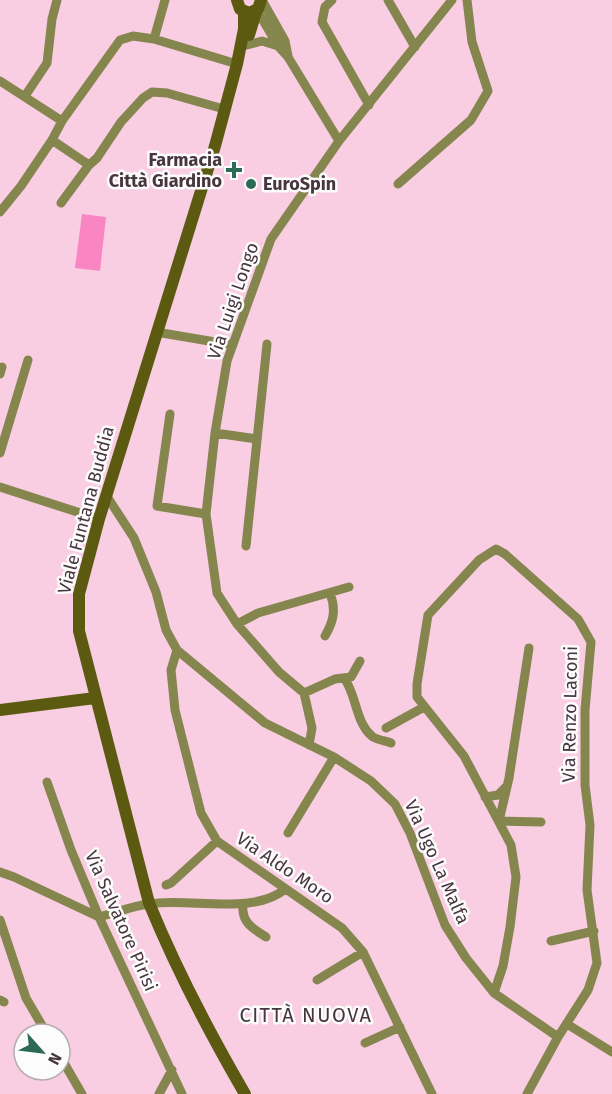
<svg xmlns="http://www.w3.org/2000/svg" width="612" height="1094" font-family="'Fira Sans',sans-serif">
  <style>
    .green { fill: #f985c2 }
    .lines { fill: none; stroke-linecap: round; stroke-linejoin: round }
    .street { stroke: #85854e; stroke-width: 9 }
    .secondary { stroke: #5b5a10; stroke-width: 12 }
    .poi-dot { fill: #2d6a56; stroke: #fcfcfc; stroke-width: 2 }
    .labels { text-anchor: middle; stroke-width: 5; stroke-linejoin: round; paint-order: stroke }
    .poi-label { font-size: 18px; font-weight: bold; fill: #48363f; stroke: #fcfcfc; text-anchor: end }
    .street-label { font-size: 18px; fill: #48363f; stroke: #fcfcfc }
    .neighbourhood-label { font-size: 20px; letter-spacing: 1.5px; fill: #48363f; stroke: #fcfcfc }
  </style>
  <rect width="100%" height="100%" fill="#f9cde2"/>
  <path class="green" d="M82,214L106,217L100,271L75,268Z"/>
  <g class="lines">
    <path class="street" d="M262,0L285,41L288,56
      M332,0L325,7L322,22L369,105
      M388,0L415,47
      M257,10L278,46L288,57L339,141
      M154,39L165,0
      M247,45L262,41L278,46
      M0,81L62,121
      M25,96L47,63L52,19L57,0
      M52,140L89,165
      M398,184L471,120L488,91L472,42L467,0
      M61,203L89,165L97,158L121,122L143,98L152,92L167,93L224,109
      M0,212L21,186L52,140L62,121L120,40L133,36L154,39L237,64
      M156,332L233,345
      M0,374L2,367
      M170,414L157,506L206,514
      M215,433L257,439
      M0,453L28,360
      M0,487L99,519
      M106,495L134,538L156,592L166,630L177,650L265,723L334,757L371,781L395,804L410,833L445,925L466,958L494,993L558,1037
      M246,546L267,344
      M237,624L258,613L349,587
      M325,636C334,621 336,609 330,593
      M529,648L509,778L499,821L541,822
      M177,650L171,670L175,710L201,813L217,841L342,928L363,952L432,1094
      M344,678C357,695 355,723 373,737C378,740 386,741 391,743
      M304,693L335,679L351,677L360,661
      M386,728L424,707
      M309,745L312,728L304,693L279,672L237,624L217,593L206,514L215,433L227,361L271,239L339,141L452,0
      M47,782L71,850L99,917L182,1094
      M485,797L498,795L507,786
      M288,833L334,757
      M0,872L14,877L99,917C115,913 132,906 149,904C187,897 254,916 285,889
      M166,885L171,883L217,841
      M243,904C241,922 252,928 266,937
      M0,920L26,998L47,1034
      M551,941L594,931
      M317,980L363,952
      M494,993L503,966L510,927L516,877L511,845L464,756L417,697V684L428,615L479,560L496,549L505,554L578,619L591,642L585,710V785L590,825L587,890L597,963L588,990L558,1037L527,1094
      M0,1000L4,1002
      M567,1024L612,1052
      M365,1043L400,1027
      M60,1056L82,1094
      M159,1094L172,1070"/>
    <path class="secondary" d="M237,0L240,9L249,13L258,9L261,0
      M244,12V29L237,64L215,146L99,519L79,594V631L149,903C176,969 209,1032 245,1094
      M249,35L256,12
      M0,710L95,698"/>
  </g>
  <g class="poi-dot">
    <path d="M231 161h6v6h6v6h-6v6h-6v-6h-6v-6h6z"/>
    <circle cx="251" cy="184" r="6"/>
  </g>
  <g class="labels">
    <g class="poi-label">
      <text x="222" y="166">Farmacia<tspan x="222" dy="21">Città Giardino</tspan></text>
      <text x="263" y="190" text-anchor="start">EuroSpin</text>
    </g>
    <g class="street-label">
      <text transform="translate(233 301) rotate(-71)" y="6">Via Luigi Longo</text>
      <text transform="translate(86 510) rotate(-75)" y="6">Viale Funtana Buddia</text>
      <text transform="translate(570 714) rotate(-89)" y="6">Via Renzo Laconi</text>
      <text transform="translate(437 862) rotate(66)" y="6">Via Ugo La Malfa</text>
      <text transform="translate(285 868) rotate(34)" y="6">Via Aldo Moro</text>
      <text transform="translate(121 921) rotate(66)" y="6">Via Salvatore Pirisi</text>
    </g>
    <g class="neighbourhood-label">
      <text x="306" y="1022">CITTÀ NUOVA</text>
    </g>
  </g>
  <g transform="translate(42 1052) rotate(118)"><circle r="28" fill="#fcfcfc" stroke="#b4adb0" stroke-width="1.5"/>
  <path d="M0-4.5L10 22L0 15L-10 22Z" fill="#2d6a56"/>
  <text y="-9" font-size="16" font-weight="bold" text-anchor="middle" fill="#48363f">N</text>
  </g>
</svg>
